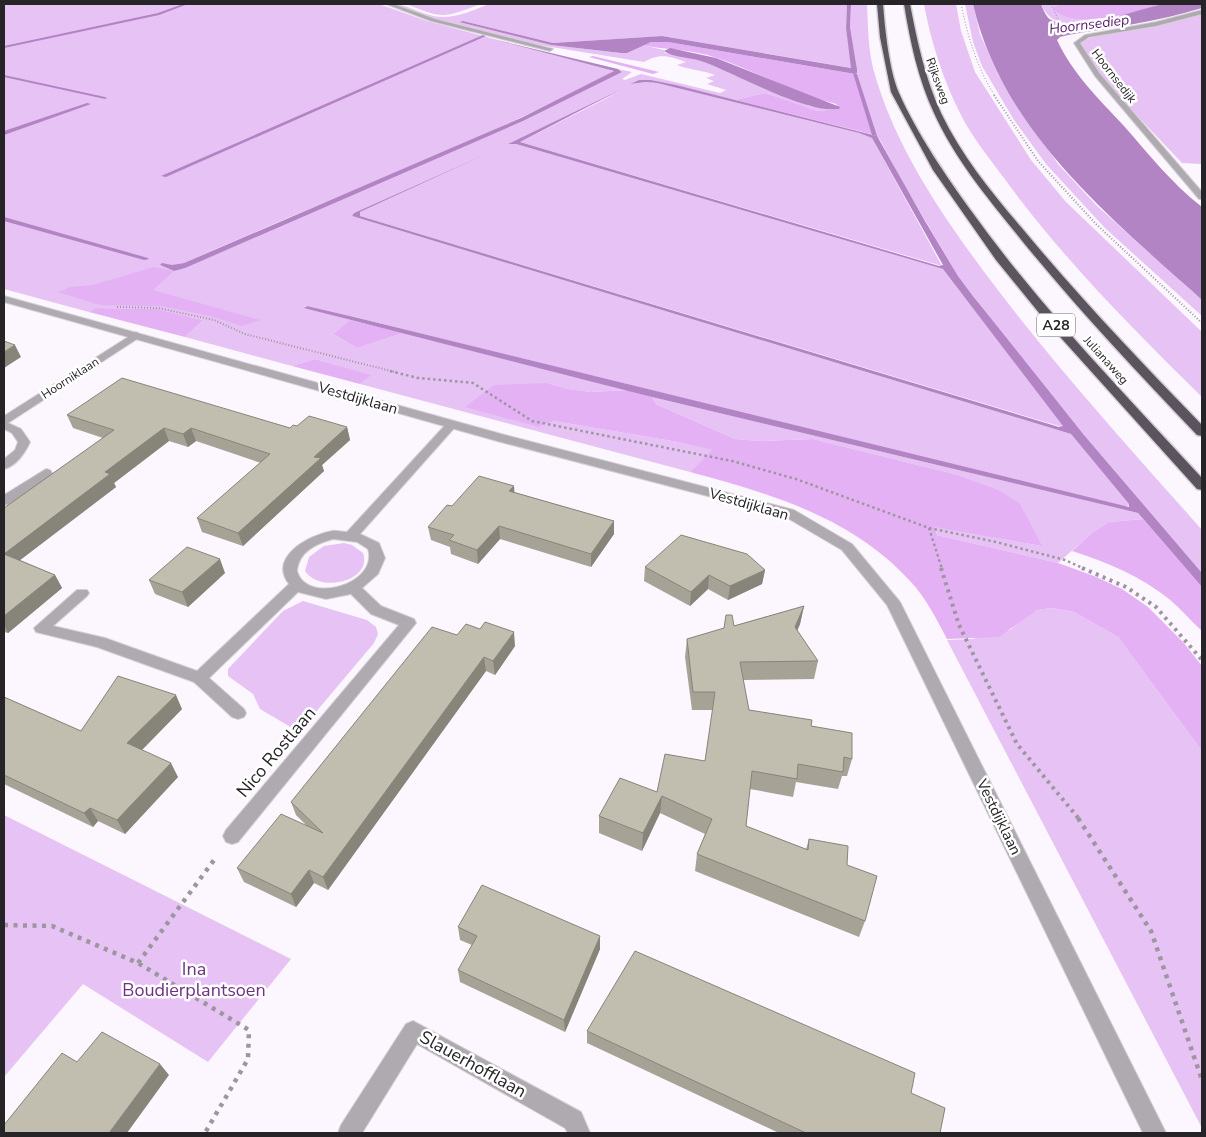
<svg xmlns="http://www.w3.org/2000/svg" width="1206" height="1137" font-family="'Nunito Sans',sans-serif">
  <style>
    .green { fill: #e7c2f4 }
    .forest { fill: #e3b1f4 }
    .water { fill: #b384c3 }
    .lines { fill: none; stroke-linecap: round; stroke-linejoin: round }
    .stream { fill: #b384c3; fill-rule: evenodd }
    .service-casing { stroke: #d6d0d7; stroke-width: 2 }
    .minor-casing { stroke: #d6d0d7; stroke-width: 2 }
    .tertiary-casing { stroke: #d6d0d7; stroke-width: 2 }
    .motorway-casing { stroke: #d6d0d7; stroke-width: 3 }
    .path-far4 { stroke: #9c979e; stroke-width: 1; stroke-dasharray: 1 2; stroke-linecap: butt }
    .path-far3 { stroke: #9c979e; stroke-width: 2; stroke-dasharray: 1 2; stroke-linecap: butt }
    .path-far2 { stroke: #9c979e; stroke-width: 2.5; stroke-dasharray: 2.5 3; stroke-linecap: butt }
    .path-far1 { stroke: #9c979e; stroke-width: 4; stroke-dasharray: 3 4.5; stroke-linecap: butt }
    .path { stroke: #9c979e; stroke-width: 4.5; stroke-dasharray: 4 5.5; stroke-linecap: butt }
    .service { fill: #aeaab0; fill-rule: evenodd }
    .minor { fill: #aeaab0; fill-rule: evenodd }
    .tertiary { fill: #aeaab0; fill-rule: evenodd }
    .motorway { fill: #5b535e; fill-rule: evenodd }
    .wall { fill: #a6a396 }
    .shaded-wall { fill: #87847a }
    .building { fill: #c1bdaf; stroke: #87847a }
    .labels { text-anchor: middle; stroke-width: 5; stroke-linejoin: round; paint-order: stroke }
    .far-street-label { font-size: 12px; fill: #272428; stroke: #fff }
    .far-water-label { font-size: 14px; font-style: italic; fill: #541966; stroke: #fff }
    .shield { fill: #fff; stroke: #686668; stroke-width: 1 }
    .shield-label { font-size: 14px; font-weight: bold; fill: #272428 }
    .street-label { font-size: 15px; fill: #272428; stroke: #fff }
    .near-street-label { font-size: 18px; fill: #272428; stroke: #fff }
    .near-park-label { font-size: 18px; fill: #6d3380; stroke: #fff }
  </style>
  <rect width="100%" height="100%" fill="#fcf6fe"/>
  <path class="green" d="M4,4H379L427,21L614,71C476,145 327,199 184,263L175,265H160L174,271L523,121L622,71L618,69L632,72L622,79L625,80L641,74L720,93L726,90L707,84L714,81L706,78L715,75C702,70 690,70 677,65L686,62C668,56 661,53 644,62L539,45L433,18L392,4C407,4 418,13 433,16C453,20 471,11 489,4H847L846,28L852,68L662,36L553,43L463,21L459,22L551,45L621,53H627L642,45L664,50L665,53L703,61L809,106L833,110L817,111L806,108L765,93L735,100L651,80H639L630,84L646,82L657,83L859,133L872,138L942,266L520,142L621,91L508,144H516L943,269L1063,424L1062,427L360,216V212L495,150L354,213L352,216L1071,434L1130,505L1125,507L354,317L307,306L304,307L350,320L333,334L357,348L403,333L628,390L591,392L568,389L547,383L525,385L539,427L554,421L678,442L713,450L690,472L360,384L370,375L315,359L292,366L185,337L203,320L157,309L95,308L89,312L4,289Z
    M406,4H481C443,18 444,19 406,4Z
    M851,4H867C868,25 868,47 873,68C893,143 939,211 985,273C1052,363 1128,446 1202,530V573L1084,435L994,323L958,276L902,181L880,140L875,135L855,74L857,73V69L850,27Z
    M924,4H956L961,31L975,72L1031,160L1066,202L1202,332V397C1132,328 1062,258 1004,178C989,158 972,137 961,115C943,80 931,42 924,4Z
    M965,4H973L980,34L998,74L1058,164L1096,205L1202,300V316L1105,228L1046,164L1014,120L982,66L973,42Z
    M1041,4H1059L1056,6L1077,18L1095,20C1071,23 1053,30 1041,4Z
    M1202,14V164L1182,163L1089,65L1076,44L1094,36L1149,27Z
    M652,397L1134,512L1138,513L1143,519L1109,522L1093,532L1058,563L937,535L935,526L1041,546L997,489L958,475L813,439L760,441L735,439L656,404Z
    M344,543L352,545L363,553C373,581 320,594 305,571L309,557L324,546Z
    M303,601L367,620L376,627L378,634L374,643L299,732L260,709L253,694L228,676V669L283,611Z
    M1052,608L1074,612L1118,637L1202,751V1128L947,640L972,639L1010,630L1025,617L1037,610Z
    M4,815L291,959L208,1062L83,984L4,1077Z"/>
  <path class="forest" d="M1059,4H1165C1141,11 1071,32 1053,8Z
    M651,42H668L855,74L875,135L735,100L765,93L817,111L839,109L836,104C795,93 757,72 717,58C692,49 667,50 642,45Z
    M593,56L659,72L653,74L589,57Z
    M154,267L174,271L153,290L260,320L242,326L214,317L161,306L100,305L58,292L71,287L93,285Z
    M95,308L157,309L203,320L185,337L89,312Z
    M350,320L403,333L357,348L333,334Z
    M315,359L371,375L360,384L292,366Z
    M547,383L568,389L591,392L628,390L652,397L656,404L735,439L760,441L813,439L958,475L997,489L1020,504L1042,546L935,527L937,535L1058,563L1094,576L1122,589L1148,607L1183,642L1202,666V751L1118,637L1074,612L1052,608L1037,610L999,637L947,639C937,620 926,598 911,582C852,517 771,494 690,472L712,450L678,442L554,421L539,427L465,407L494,385Z
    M1143,519L1202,587V631C1191,621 1181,609 1169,599C1140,576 1107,562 1072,551L1093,532L1109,522Z"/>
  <path class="water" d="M847,4H851L850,27L857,69V73L855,74L668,42H651L627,53H621L551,45L459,22L463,21L553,43L662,36L851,68L846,28Z
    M973,4H1041C1043,9 1046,17 1051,20C1074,33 1139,9 1164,4C1176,2 1190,4 1202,4V8C1157,22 1114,27 1068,35L1060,37L1057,40C1072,73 1099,99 1123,125C1148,153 1172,184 1202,207V300C1110,217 1002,131 973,4Z
    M497,40L618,69L622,72L523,121L185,268L174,271L160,265L162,263L172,265L184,263L521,118L614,71Z
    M670,48L716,58L840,107L839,109C806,114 737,74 704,62C692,57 673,58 664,51Z
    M639,80H651L676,85L877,136L925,221L958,276L973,296L1084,435L1202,573V587L1138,513L1134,512L652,397L304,308L307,306L354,317L1129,507V504L1071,434L352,216L354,213L495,150L360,212V216L1059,427L1063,426L943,269L516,144H508L620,90L520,142L939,266L943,265L872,138L859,133L657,83L646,82L630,84Z"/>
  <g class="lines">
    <path class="stream" d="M183,4H188L159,15L4,48V46L158,13Z
      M483,35L486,36L166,177L161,176Z
      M853,73L857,74L877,136L872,135Z
      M4,75L105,97L107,98L105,99L4,77Z
      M87,103L91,104L4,135V131Z
      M4,217L148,258L149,259L144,260L4,221Z"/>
    <g class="service-casing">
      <path id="service" d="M386,4H393L435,19L553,49L550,51L431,21Z"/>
    </g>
    <g class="minor-casing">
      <path id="minor" d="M1202,10V14L1156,26L1089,37L1080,43L1100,74L1202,192V199H1199L1095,76L1074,43L1085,35L1156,22Z
        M136,332L141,335L140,337L8,423L21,429L30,442C25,453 16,466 4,469V459L15,450L18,442L12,433L4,429V416Z
        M452,421L458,424L456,426L360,534L379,543L385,558L378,574L362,588L381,606L414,619L416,623L238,842L232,844L226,842L223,836L226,830L399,625L371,614L351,594L326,599L298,592L209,678L244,709L246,713L244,717L238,719L232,717L194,682L97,647L36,632L34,628L77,590H87L89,593L87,596L53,626L105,638L197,671L289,584C268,557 309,535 332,531C336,530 342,532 347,532L448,422ZM333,539L357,542L368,549C379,585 306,605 297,571C299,551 316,544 333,539Z
        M46,469L50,470L52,473L50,476L9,504L4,505V495Z
        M413,1021L581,1112L590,1133H568L565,1128L417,1044L362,1133H338L341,1125L406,1024Z"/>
    </g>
    <g class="tertiary-casing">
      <path id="tertiary" d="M4,296L505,435L794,510L852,544L900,602L1166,1133H1143L887,605L842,550L784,516L497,441L4,302Z"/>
    </g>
    <g class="motorway-casing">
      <path id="motorway" d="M877,4H883C885,29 889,70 899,93C917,134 946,176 972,212C1041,308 1123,392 1202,478V490L1197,489L1044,319L996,260L933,170L891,92L880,37Z
        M904,4H910C917,41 925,78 941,113C961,155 991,192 1021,227C1078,296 1140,361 1202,425V436L1197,435C1134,369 1072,303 1015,232C985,195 954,157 934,113C918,79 910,41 904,4Z"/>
    </g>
    <path class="path-far4" d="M961,4C968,37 977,68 995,96
      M1051,4L1058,19"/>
    <path class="path-far3" d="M994,95L1038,161L1096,224L1202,323
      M117,307L158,308L214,320L245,334L395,372"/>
    <path class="path-far2" d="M390,371L418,378L473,383L532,421L732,461L796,479L929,528L996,542L1065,560L1085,569
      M929,528L942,569"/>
    <path class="path-far1" d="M941,568L959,625L1017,744L1079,819
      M1082,568L1126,587L1156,607L1202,660"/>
    <path class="path" d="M1078,818L1151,931L1202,1080
      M4,925L52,926L138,963L249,1030L248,1059L205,1133
      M138,963L217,856"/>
    <use href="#service" class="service"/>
    <use href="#minor" class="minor"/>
    <use href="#tertiary" class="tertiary"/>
    <use href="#motorway" class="motorway"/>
  </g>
  <path class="wall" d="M67,415L290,428L297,426L347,427L350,440L322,465L324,471L243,546L202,532L197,518L261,463L196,441L188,447L169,441L114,483L116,487L20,560L55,575L62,588L8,633L4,632V508L103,438L73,428Z
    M514,486V492L614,521V534L591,567L500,539L478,564L451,554L450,547L431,540L428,527L452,506Z
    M645,567L765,570L762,584L728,600L708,589L690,606L644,581Z
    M225,573L188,607L155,594L149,580Z
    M804,606L800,624L797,631L818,661L814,679L743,680L749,710L811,726L852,759L847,776H842L838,789L796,782L793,797L750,789L746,826L806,849L809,839L847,865L865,921L859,937L695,871L697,854L705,834L660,813L642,851L599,833V816L657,792L705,761L713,710H692L685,657L687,639Z
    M480,629L515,646L495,675L486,671L328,890L314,883L296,907L244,882L237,868L306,825L296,815L291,802L457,635Z
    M4,697L81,731L182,709L142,750L178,777L125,834L98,821L93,827L4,784Z
    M458,927L600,949L565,1032L460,982L458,970L472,945L460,940Z
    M587,1031L940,1133H779L587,1043Z"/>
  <path class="shaded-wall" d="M15,345L21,357L4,368V352Z
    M347,427L350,440L322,465L324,471L243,546L238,533L314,457Z
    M164,428L169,441L114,483L116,487L11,567L4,554L105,472Z
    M191,428L196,441L188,447L183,434Z
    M514,486L515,499L509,491Z
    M614,521V534L591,567V554Z
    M499,526L500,539L478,564L477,550Z
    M220,559L225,573L188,607L182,592Z
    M765,570L762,584L728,600L730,586Z
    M55,575L62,588L8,633L4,625V616Z
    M709,575L708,589L690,606L691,592Z
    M804,606L800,624L791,645L795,627Z
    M514,632L515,646L495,675L493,661Z
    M484,657L486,671L328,890L323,877Z
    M176,695L182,709L135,757L127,743Z
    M171,763L178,777L125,834L117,820Z
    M662,796L660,813L642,851L643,833Z
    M90,808L98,821L93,827L84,813Z
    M309,870L314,883L296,907L291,894Z
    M600,936V949L565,1032L564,1020Z
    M160,1064L169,1075L127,1133H109Z"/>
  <path class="building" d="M4,341L15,345L4,352Z
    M122,378L290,428L293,425L297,426L309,416L347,427L314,457L321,458L238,533L197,518L270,454L191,428L183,434L164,428L105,472L110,474L4,554V508L114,430L67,415Z
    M479,476L514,486L509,491L614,521L591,554L499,526L477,550L449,540L454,535L428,527L447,505L452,506Z
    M681,535L747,554L765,570L730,586L709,575L691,592L645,567Z
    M187,547L220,559L182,592L149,580Z
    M4,554L55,575L4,616Z
    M804,606L795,627L818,661L740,662L749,710L812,720L811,726L852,733V759L844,757L843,772L798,764L797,779L752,771L746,826L808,850L809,839L848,846L847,865L877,876L865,921L697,854L712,819L662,796L643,833L599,816L620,778L657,792L665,754L705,761L715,692H693L687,639L724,628L726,615H732L734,626Z
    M485,622L514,632L493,661L484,657L323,877L309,870L291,894L237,868L281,814L323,833L291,802L432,627L457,635L466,624L480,629Z
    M118,676L176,695L127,743L171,763L117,820L90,808L84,813L4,775V697L81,731Z
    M482,885L600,936L564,1020L458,970L477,936L458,927Z
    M635,951L915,1073L911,1093L945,1108L940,1133H806L587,1031Z
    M102,1032L160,1064L109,1133H4V1125L62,1053L77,1062Z"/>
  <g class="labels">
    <g class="far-street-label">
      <text transform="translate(1114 76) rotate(52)" y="4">Hoornsedijk</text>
      <text transform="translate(938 81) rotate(70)" y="4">Rijksweg</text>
      <text transform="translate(1106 360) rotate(48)" y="4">Julianaweg</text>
      <text transform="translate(70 378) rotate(-33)" y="4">Hoorniklaan</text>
    </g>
    <g class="far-water-label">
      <text transform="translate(1089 24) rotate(-7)" y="5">Hoornsediep</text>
    </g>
    <rect class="shield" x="1037" y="313.5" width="38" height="23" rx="4"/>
    <g class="shield-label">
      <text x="1056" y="330">A28</text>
    </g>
    <g class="street-label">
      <text transform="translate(358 398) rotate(16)" y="5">Vestdijklaan</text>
      <text transform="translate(749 504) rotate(16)" y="5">Vestdijklaan</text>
      <text transform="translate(999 817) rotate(64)" y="5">Vestdijklaan</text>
    </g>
    <g class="near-street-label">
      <text transform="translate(276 752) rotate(-50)" y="6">Nico Rostlaan</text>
      <text transform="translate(473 1064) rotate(29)" y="6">Slauerhofflaan</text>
    </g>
    <g class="near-park-label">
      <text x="194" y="975">Ina<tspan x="194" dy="21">Boudierplantsoen</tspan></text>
    </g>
  </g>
  <rect width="1206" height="1137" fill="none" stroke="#272428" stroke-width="10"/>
</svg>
